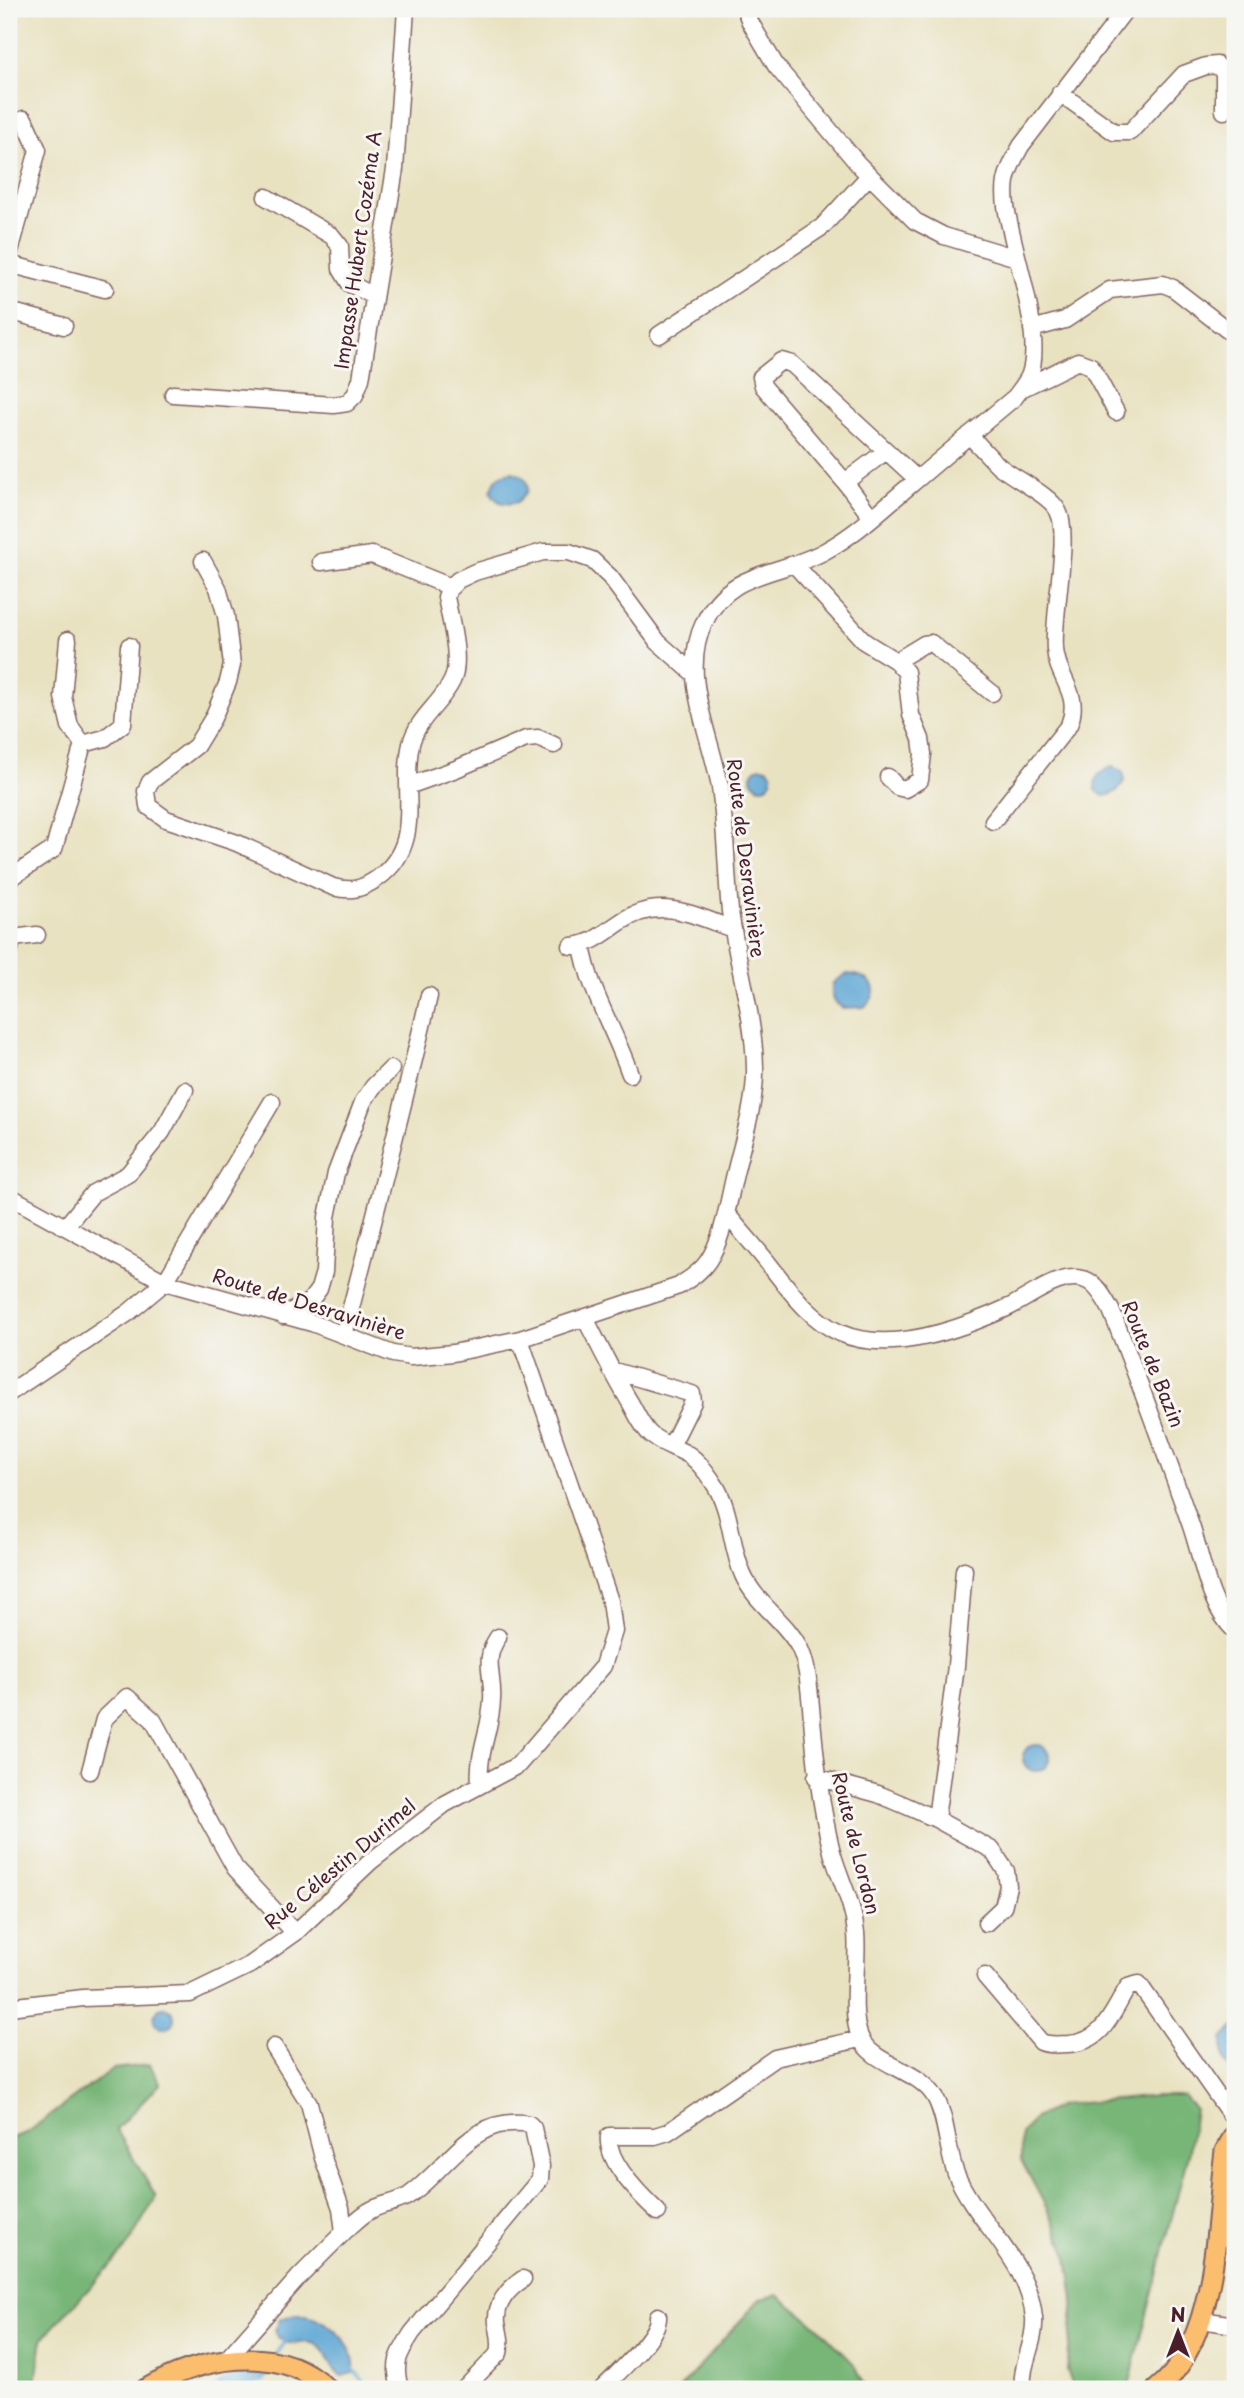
<svg xmlns="http://www.w3.org/2000/svg" width="1244" height="2398" font-family="'Playpen Sans',sans-serif">
  <style>
    .forest { fill: #78b678; stroke: #616a52; stroke-width: 2 }
    .water { fill: #5da6d4; stroke: #546280; stroke-width: 2 }
    .lines { fill: none; stroke-linecap: round; stroke-linejoin: round }
    .stream { stroke: #5da6d4; stroke-width: 3.5 }
    .river { stroke: #5da6d4; stroke-width: 19 }
    .minor-casing { stroke: #826360; stroke-width: 19 }
    .major-casing { stroke: #826360; stroke-width: 23 }
    .minor { stroke: #fff; stroke-width: 16 }
    .major { stroke: #fbbd6e; stroke-width: 19 }
    .labels { text-anchor: middle; stroke-width: 6; stroke-linejoin: round; paint-order: stroke }
    .street-label { font-size: 19px; fill: #4a1f2b; stroke: #f6f6f2 }
  </style>
  <rect width="100%" height="100%" fill="#f6f6f2"/>
  <filter id="ink" filterUnits="userSpaceOnUse"><feTurbulence type="fractalNoise" baseFrequency=".0143" numOctaves="2"/><feDisplacementMap in="SourceGraphic" scale="14" xChannelSelector="R" yChannelSelector="G"/><feConvolveMatrix kernelMatrix="1 2 1 2 8 2 1 2 1" color-interpolation-filters="sRGB"/></filter>
  <filter id="wash" filterUnits="userSpaceOnUse"><feTurbulence type="fractalNoise" baseFrequency=".00686" numOctaves="4" result="noise"/><feDisplacementMap in="SourceGraphic" scale="28" xChannelSelector="R" yChannelSelector="G"/><feGaussianBlur stdDeviation="1.57" result="paint"/><feColorMatrix in="noise" values="0 0 0 0 0 0 0 0 0 0 0 0 0 0 0 0 0 1.4 0 .05"/><feComposite in="paint" operator="in"/></filter>
  <g filter="url(#wash)">
    <rect width="100%" height="100%" fill="#e9e2c1"/>
    <path class="forest" d="M150,2065L160,2084L116,2129L156,2197L125,2250L42,2339L35,2389H9V2139L26,2133L113,2069Z
      M1157,2096H1184L1195,2109L1189,2150L1128,2389H1074L1067,2370L1074,2299L1068,2257L1052,2218L1021,2160V2134L1035,2118L1061,2105Z
      M778,2295L817,2326L855,2365L866,2389H679L760,2299Z"/>
    <path class="water" d="M512,472C522,474 529,480 527,491L518,502C505,505 497,504 491,492C495,479 498,474 512,472Z
      M1112,767L1122,771L1125,778C1122,788 1114,795 1103,796L1096,790C1093,777 1100,772 1112,767Z
      M752 777a10 10 0 1 1 20 0a10 10 0 1 1-20 0Z
      M846,974C868,974 886,989 864,1007L843,1008C833,1003 830,994 833,983Z
      M1023 1758a13 13 0 1 1 26 0a13 13 0 1 1-26 0Z
      M154 2018a10 10 0 1 1 20 0a10 10 0 1 1-20 0Z
      M1235,2026V2072C1222,2064 1223,2053 1223,2039Z
      M296,2314C305,2316 316,2318 323,2322C340,2332 359,2353 353,2373L342,2376C329,2370 330,2353 317,2345C303,2337 293,2351 278,2337L275,2331L280,2319Z"/>
    <g class="lines">
      <path class="stream" d="M276,2355L286,2341
        M351,2367L370,2389"/>
      <path class="river" d="M225,2389L258,2375"/>
    </g>
  </g>
  <g filter="url(#ink)">
    <g class="lines">
      <g class="minor-casing">
        <path id="minor" d="M745,9L750,22L776,66L858,164L915,221L944,236L1017,258
          M1060,93L1114,132H1130L1184,74L1206,66L1217,65L1224,73V111
          M266,197L332,236L340,246L341,269L350,284L374,296
          M9,255L38,150L24,119
          M9,264L105,289
          M9,311L64,326
          M1032,329L1065,320L1110,290L1163,284L1173,288L1235,336
          M659,335L822,227L869,176
          M1021,389L1078,361L1091,366L1116,412
          M173,394L334,405L347,403L355,395L361,379L395,169L406,9
          M969,435C979,445 989,457 999,466C1015,479 1050,495 1058,511C1071,534 1052,617 1055,649C1057,679 1082,693 1069,725L993,821
          M845,482L886,451
          M872,518L845,482L763,386L761,377L781,361L792,364L917,479
          M203,561L218,588L226,616L232,665L228,682L213,718L196,746L150,782L146,791L148,806L166,819L237,843L333,887C352,892 362,889 378,878C426,843 400,792 411,744C417,718 441,704 452,681C462,661 450,619 446,597L449,589L458,580L475,572L543,552H569L592,560L610,577L658,642L693,673
          M321,562L372,555L451,587
          M795,565L865,642L896,661L906,672L911,715L921,739L923,754L920,780L905,789L897,787L888,777
          M68,640L63,697L70,726L83,744L105,738L123,724L129,646
          M896,661L924,644L931,643L992,693
          M408,786L456,769L526,739L538,738L554,745
          M9,879L54,849L83,744
          M582,945C589,991 615,1030 630,1074
          M571,946C591,945 603,934 619,923C659,895 692,915 733,929
          M9,952L13,938L37,935
          M9,1196L165,1282L312,1323L393,1354L411,1357L453,1353L520,1339L679,1286C689,1279 701,1272 708,1261C724,1237 728,1202 735,1174C743,1139 756,1103 755,1067C754,1016 737,963 730,911C726,870 726,828 720,787C711,734 679,675 704,623C729,569 780,576 825,551C855,535 881,510 907,488C943,457 979,427 1015,397C1020,390 1027,382 1030,374C1042,339 1020,272 1012,235C1008,218 1003,199 1006,181C1008,169 1015,157 1021,146L1126,9
          M726,1213C738,1228 752,1243 764,1258C786,1285 807,1318 840,1333C891,1355 961,1329 1009,1307C1030,1297 1064,1269 1088,1281C1098,1286 1106,1301 1111,1310C1139,1381 1165,1452 1190,1523C1203,1559 1207,1604 1235,1631
          M66,1226L93,1193L128,1174L162,1132L185,1090
          M283,1316L310,1301L319,1289L324,1272L327,1217L336,1173L363,1102L373,1087L391,1069
          M585,1318C600,1347 614,1376 631,1404C637,1415 642,1427 651,1435C662,1444 677,1448 689,1455C698,1461 707,1473 713,1482C732,1509 730,1546 743,1575C756,1604 785,1620 799,1647C808,1665 809,1687 811,1707C815,1756 820,1804 832,1852C840,1881 853,1901 856,1933C859,1963 849,2011 860,2037C871,2065 919,2069 935,2097C947,2118 947,2151 956,2174C977,2223 1029,2261 1034,2318C1036,2343 1020,2364 1023,2389
          M344,1335C373,1222 403,1109 429,996
          M611,1370L692,1394L693,1402L671,1446
          M9,1393L128,1313L165,1282L272,1102
          M90,1771L104,1719L127,1697L153,1720L235,1868L295,1933
          M816,1777L878,1794L902,1804L936,1819L992,1850L1006,1871L1008,1886L1003,1907L986,1923
          M480,1785C477,1752 491,1730 492,1700C494,1674 482,1661 498,1637
          M936,1819L956,1666L964,1570
          M985,1976L1041,2042C1050,2046 1059,2044 1068,2044C1104,2042 1111,2014 1128,1987L1139,1984L1235,2121
          M9,2007L83,1998L190,1994L250,1965L295,1933L370,1862L445,1804L518,1765L603,1666L614,1631L610,1601L520,1339
          M658,2212C640,2195 606,2162 609,2136H655L668,2132L775,2058L860,2039
          M344,2232C353,2224 362,2214 373,2209C385,2203 397,2203 408,2196C449,2168 472,2114 529,2124L533,2128L541,2166L540,2179L412,2333C398,2355 393,2363 400,2389
          M1201,2320L1235,2325
          M226,2360L299,2277L344,2232L341,2208L323,2158L309,2103L274,2047
          M464,2389L499,2353C502,2342 499,2334 497,2323C495,2304 508,2289 523,2279
          M602,2389C616,2374 660,2336 658,2316"/>
      </g>
      <g class="major-casing">
        <path id="major" d="M146,2389C198,2358 279,2341 327,2389
          M1157,2389C1219,2341 1215,2222 1225,2151L1235,2134"/>
      </g>
      <use href="#minor" class="minor"/>
      <use href="#major" class="major"/>
    </g>
  </g>
  <g class="labels">
    <g class="street-label">
      <text transform="translate(358 250) rotate(-82)" y="7">Impasse Hubert Cozéma A</text>
      <text transform="translate(746 858) rotate(83)" y="7">Route de Desravinière</text>
      <text transform="translate(309 1304) rotate(17)" y="7">Route de Desravinière</text>
      <text transform="translate(1153 1364) rotate(68)" y="7">Route de Bazin</text>
      <text transform="translate(856 1843) rotate(76)" y="7">Route de Lordon</text>
      <text transform="translate(340 1864) rotate(-40)" y="7">Rue Célestin Durimel</text>
    </g>
  </g>
  <rect width="1244" height="2398" fill="none" stroke="#f6f6f2" stroke-width="35"/>
  <g transform="translate(1178 2332)" stroke="#f6f6f2" stroke-width="5" paint-order="stroke">
  <path d="M0-5L12 26L0 18L-12 26Z" fill="#4a1f2b"/>
  <text y="-10" font-size="19" font-weight="bold" text-anchor="middle" fill="#4a1f2b">N</text>
  </g>
</svg>
